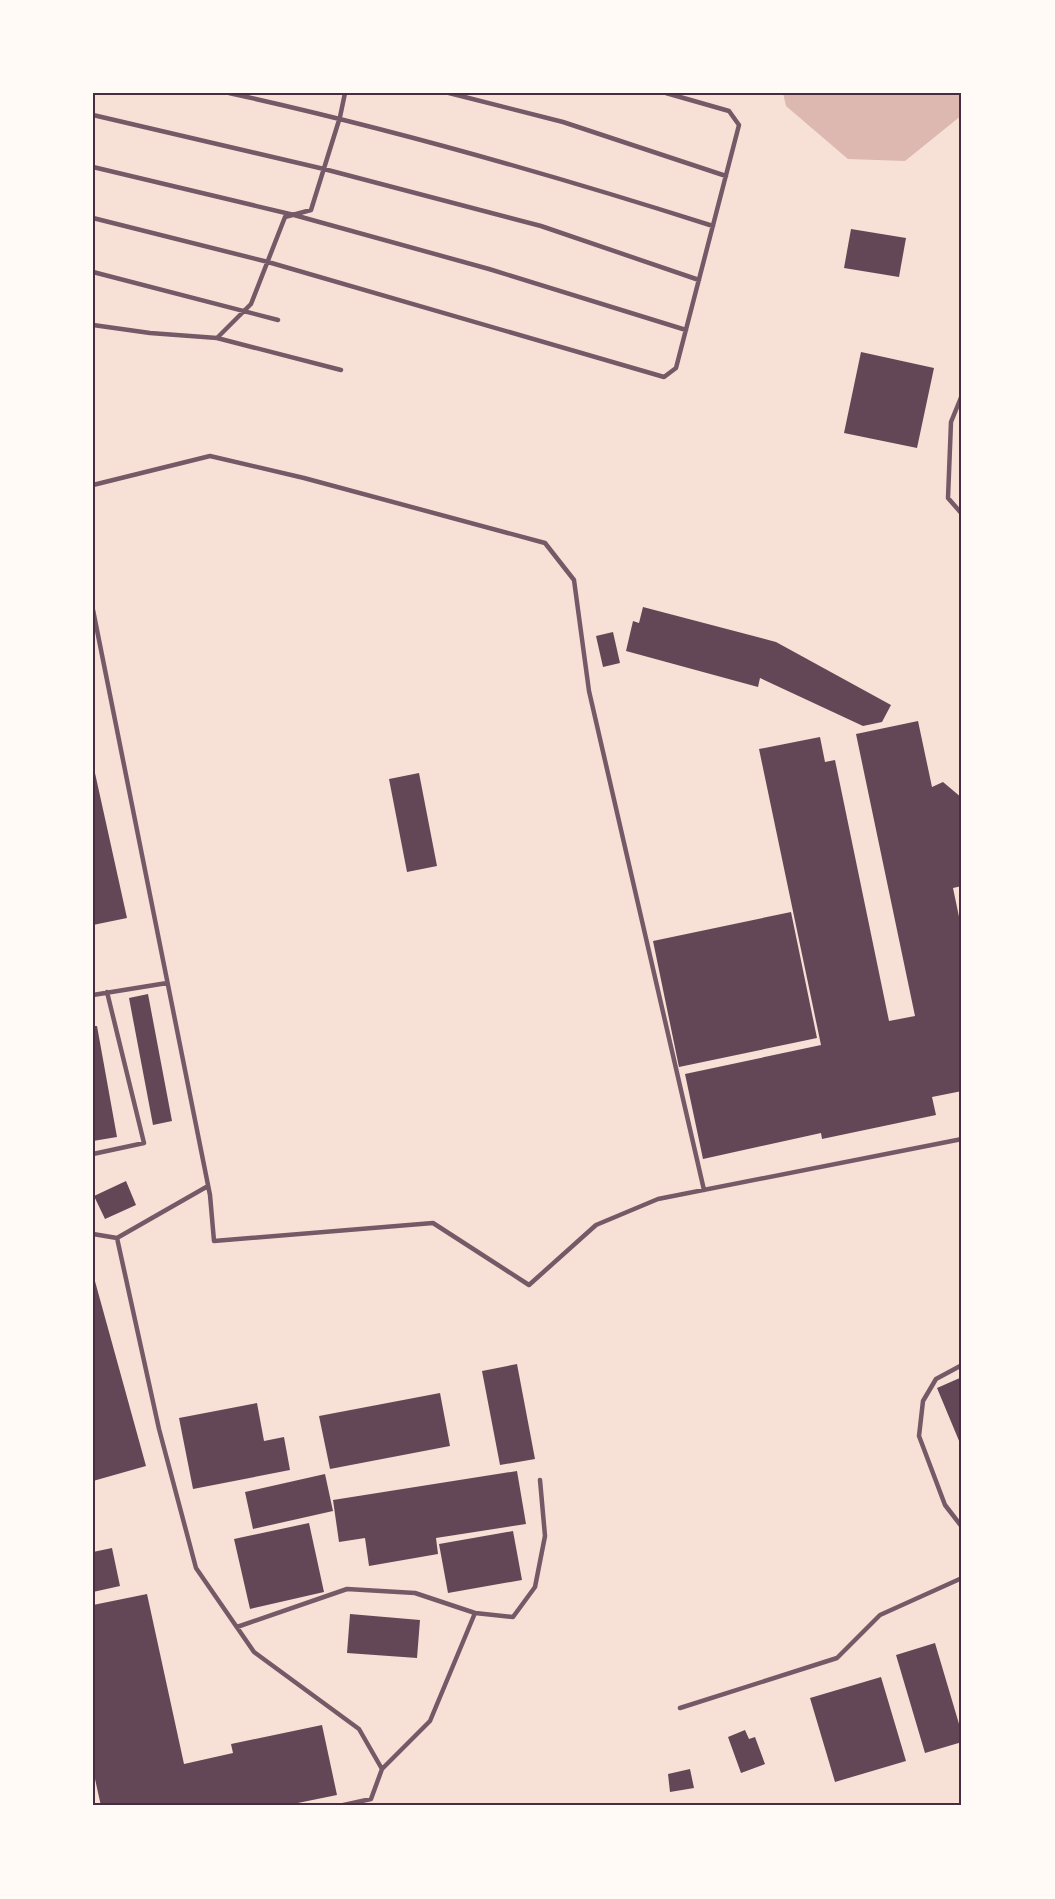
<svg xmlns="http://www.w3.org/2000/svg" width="1055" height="1899" font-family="Lato,sans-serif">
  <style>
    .water { fill: #dcb8b0 }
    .building { fill: #644757 }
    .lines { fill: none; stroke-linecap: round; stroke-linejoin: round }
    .service { stroke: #755966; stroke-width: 4.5 }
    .neatline { fill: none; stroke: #4a2c40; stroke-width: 2 }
  </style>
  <rect width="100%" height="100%" fill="#f7e1d7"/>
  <path class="water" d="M783,93H962V115L905,161L848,159L786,106Z"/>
  <path class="building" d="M851,229L906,238L899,277L844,268Z
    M861,352L934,368L917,448L844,433Z
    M643,607L776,642L891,705L882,722L863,726L760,678L758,687L626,651L633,621L639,623Z
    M613,632L620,663L603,667L596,636Z
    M918,721L932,787L943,782L962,798V886L953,888L962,931V1091L932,1097L936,1115L822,1139L821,1133L703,1159L685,1074L821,1045L759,749L820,737L825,762L835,760L889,1021L915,1016L856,734Z
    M93,764L127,918L93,925Z
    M419,773L437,866L407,872L389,779Z
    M791,912L817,1038L679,1067L653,941Z
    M148,994L172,1121L153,1125L129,998Z
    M93,1026H97L117,1137L93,1141Z
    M126,1181L136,1205L105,1219L94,1196Z
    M93,1274L146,1466L93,1481Z
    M517,1364L535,1459L500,1465L482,1371Z
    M962,1377V1448L937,1388Z
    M440,1393L450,1446L330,1469L319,1416Z
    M257,1403L264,1441L284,1437L290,1470L193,1489L179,1418Z
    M517,1471L526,1524L436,1538L438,1554L369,1566L365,1538L339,1542L333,1500Z
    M325,1474L333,1511L253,1529L245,1492Z
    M309,1523L324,1592L250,1609L234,1539Z
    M513,1531L522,1580L448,1593L439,1544Z
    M112,1548L120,1586L93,1592V1552Z
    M147,1594L184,1764L233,1753L231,1744L322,1725L337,1795L283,1806H101L93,1770V1605Z
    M350,1614L420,1620L417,1658L347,1653Z
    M935,1643L962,1734V1742L925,1753L896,1655Z
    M881,1677L906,1761L835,1782L810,1698Z
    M745,1730L749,1739L755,1737L765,1764L741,1773L728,1737Z
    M690,1769L694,1788L670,1792L668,1774Z"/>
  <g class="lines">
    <path class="service" d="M229,93C393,129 553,175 713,226
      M449,93L563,122L726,176
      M93,115L324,169L541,226L699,280
      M93,167L294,215L489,269L686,330
      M93,218L268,262L664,377L676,368L739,125L729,111L666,93
      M93,272L278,320
      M93,325L150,333L217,338L251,304L285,217L311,210L340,117L345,93
      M217,338L341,370
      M962,395L951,422L948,498L962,514
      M93,485L210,456L304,478L545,543L574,580L589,691L704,1190
      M93,610L210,1195L214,1241L433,1223L529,1285L596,1225L658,1199L962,1139
      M93,995L167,983
      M93,1154L144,1143L107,992
      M208,1186L117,1238L159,1429L196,1568L254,1652L359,1729L382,1769L371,1799L339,1806
      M93,1234L117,1238
      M962,1365L936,1379L923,1401L919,1436L945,1505L962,1527
      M237,1627L347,1589L415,1593L475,1613
      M680,1708L837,1658L880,1615L962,1578
      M382,1769L430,1721L475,1613L513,1617L535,1587L545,1536L540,1480"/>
  </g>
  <rect width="1055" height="1899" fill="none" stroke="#fffaf5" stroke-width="189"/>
  <rect x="94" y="94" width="866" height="1710" class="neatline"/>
</svg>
